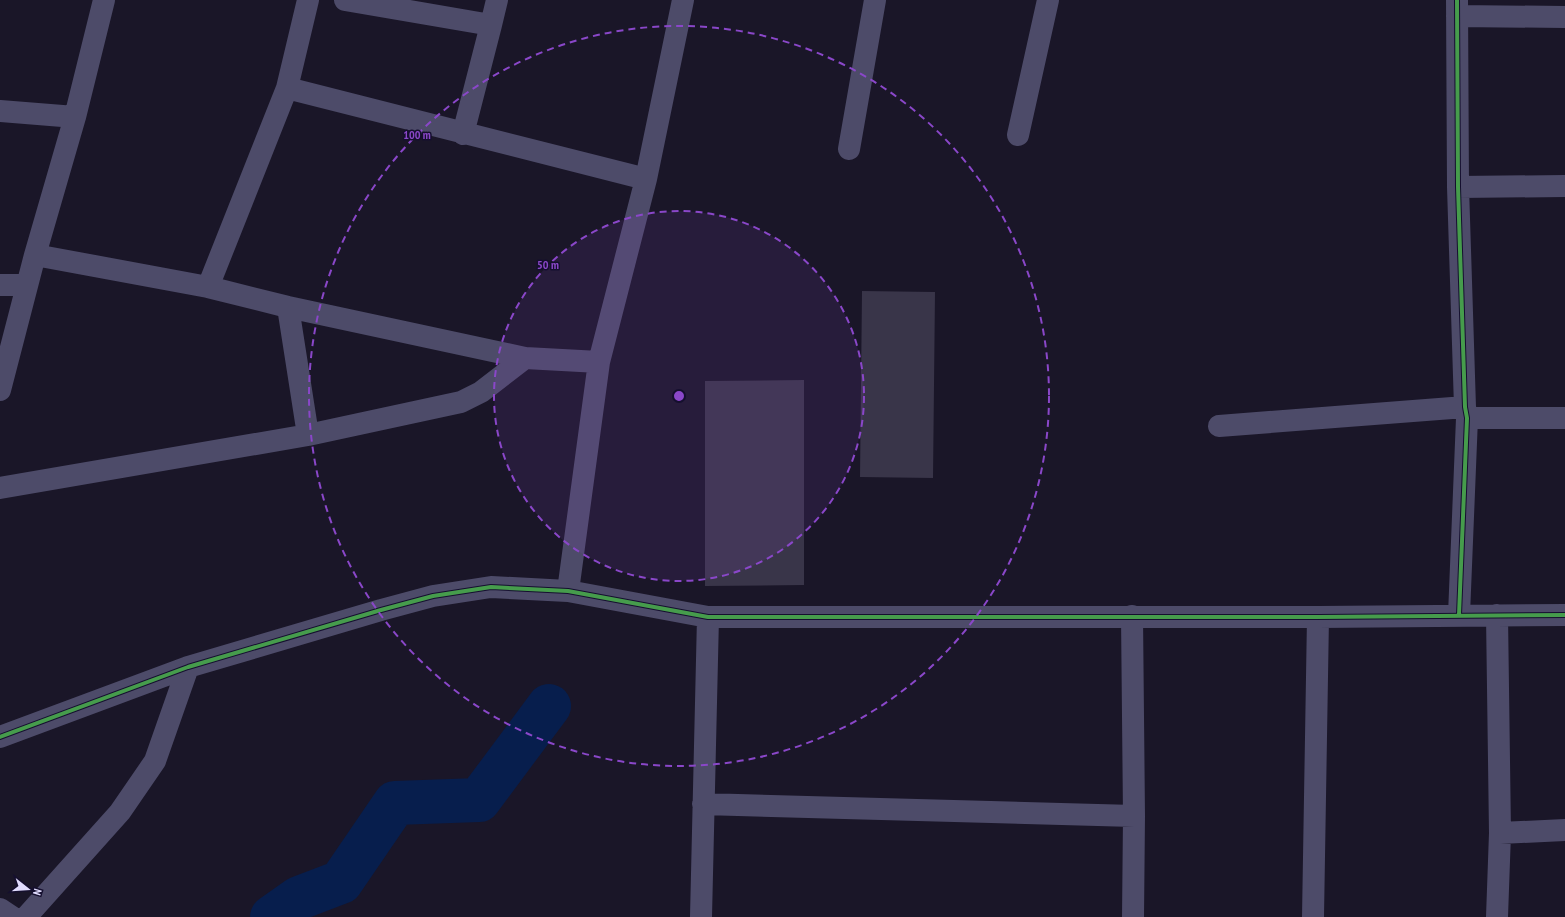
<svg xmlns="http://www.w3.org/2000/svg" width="1565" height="917" font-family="'PT Sans Narrow',sans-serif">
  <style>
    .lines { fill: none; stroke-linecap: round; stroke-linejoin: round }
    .river { stroke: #071e4d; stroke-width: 44 }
    .building { fill: #393549 }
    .minor { stroke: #4d4b69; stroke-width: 22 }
    .cycleway-casing { stroke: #150f2f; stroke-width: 6 }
    .cycleway { stroke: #469c4c; stroke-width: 4 }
    .ring { fill: none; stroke: #8a47c9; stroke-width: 2; stroke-dasharray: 7 5 }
    .centre { fill: #8a47c9; stroke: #150f2f; stroke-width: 2 }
    .ring-label { font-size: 12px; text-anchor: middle; font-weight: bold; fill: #8a47c9; stroke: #150f2f; stroke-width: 3; stroke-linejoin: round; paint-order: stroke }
  </style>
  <rect width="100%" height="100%" fill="#1a1628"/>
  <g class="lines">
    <path class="river" d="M272,917L299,898L341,882L395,803L479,800L549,706"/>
  </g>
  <path class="building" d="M862,291L935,292L933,478L860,477Z
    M804,380V585L705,586V381Z"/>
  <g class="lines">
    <path class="minor" d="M345,0L491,25L463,134
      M1457,0L1458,187L1465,407L1467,418L1459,615
      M1457,16L1565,17
      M491,25L497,0
      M287,88L646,179
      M0,111L75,117
      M1018,135L1048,0
      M849,149L875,0
      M1458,187L1565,186
      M35,255L208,287L288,307L525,358L599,362
      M0,285H27
      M208,287L287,88L308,0
      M288,307L308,435
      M0,390L35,255L75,117L104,0
      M1467,418H1565
      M1219,426L1465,407
      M0,488L308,435L461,402L481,392L525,358
      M568,591L599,362L646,179L683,0
      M1497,615L1500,833L1497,917
      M1132,616L1134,816L1133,917
      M0,737L188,667L381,610L433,596L491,587L568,591L708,617H1318L1565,615
      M703,804L1134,816
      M1500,833L1565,830
      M0,909L12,917
      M26,917L120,812L155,761L188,667
      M701,917L708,617
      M1313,917L1318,617"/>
    <g class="cycleway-casing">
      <path id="cycleway" d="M1457,0L1458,187L1465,407L1467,418L1459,615
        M0,737L188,667L381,610L433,596L491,587L568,591L708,617H1318L1565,615"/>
    </g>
    <use href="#cycleway" class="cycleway"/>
  </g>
  <circle cx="679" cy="396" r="185" fill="#8a47c9" fill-opacity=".12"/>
  <g class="ring">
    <circle cx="679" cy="396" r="185"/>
    <circle cx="679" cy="396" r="370"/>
  </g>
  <circle cx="679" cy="396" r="6" class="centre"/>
  <g class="ring-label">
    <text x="417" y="139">100 m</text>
    <text x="548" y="269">50 m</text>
  </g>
  <g transform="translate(28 889) rotate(107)" stroke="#150f2f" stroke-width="3" paint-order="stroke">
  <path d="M0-3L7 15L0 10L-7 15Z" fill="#e2ddff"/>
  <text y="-6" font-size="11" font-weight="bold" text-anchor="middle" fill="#e2ddff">N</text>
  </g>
</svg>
